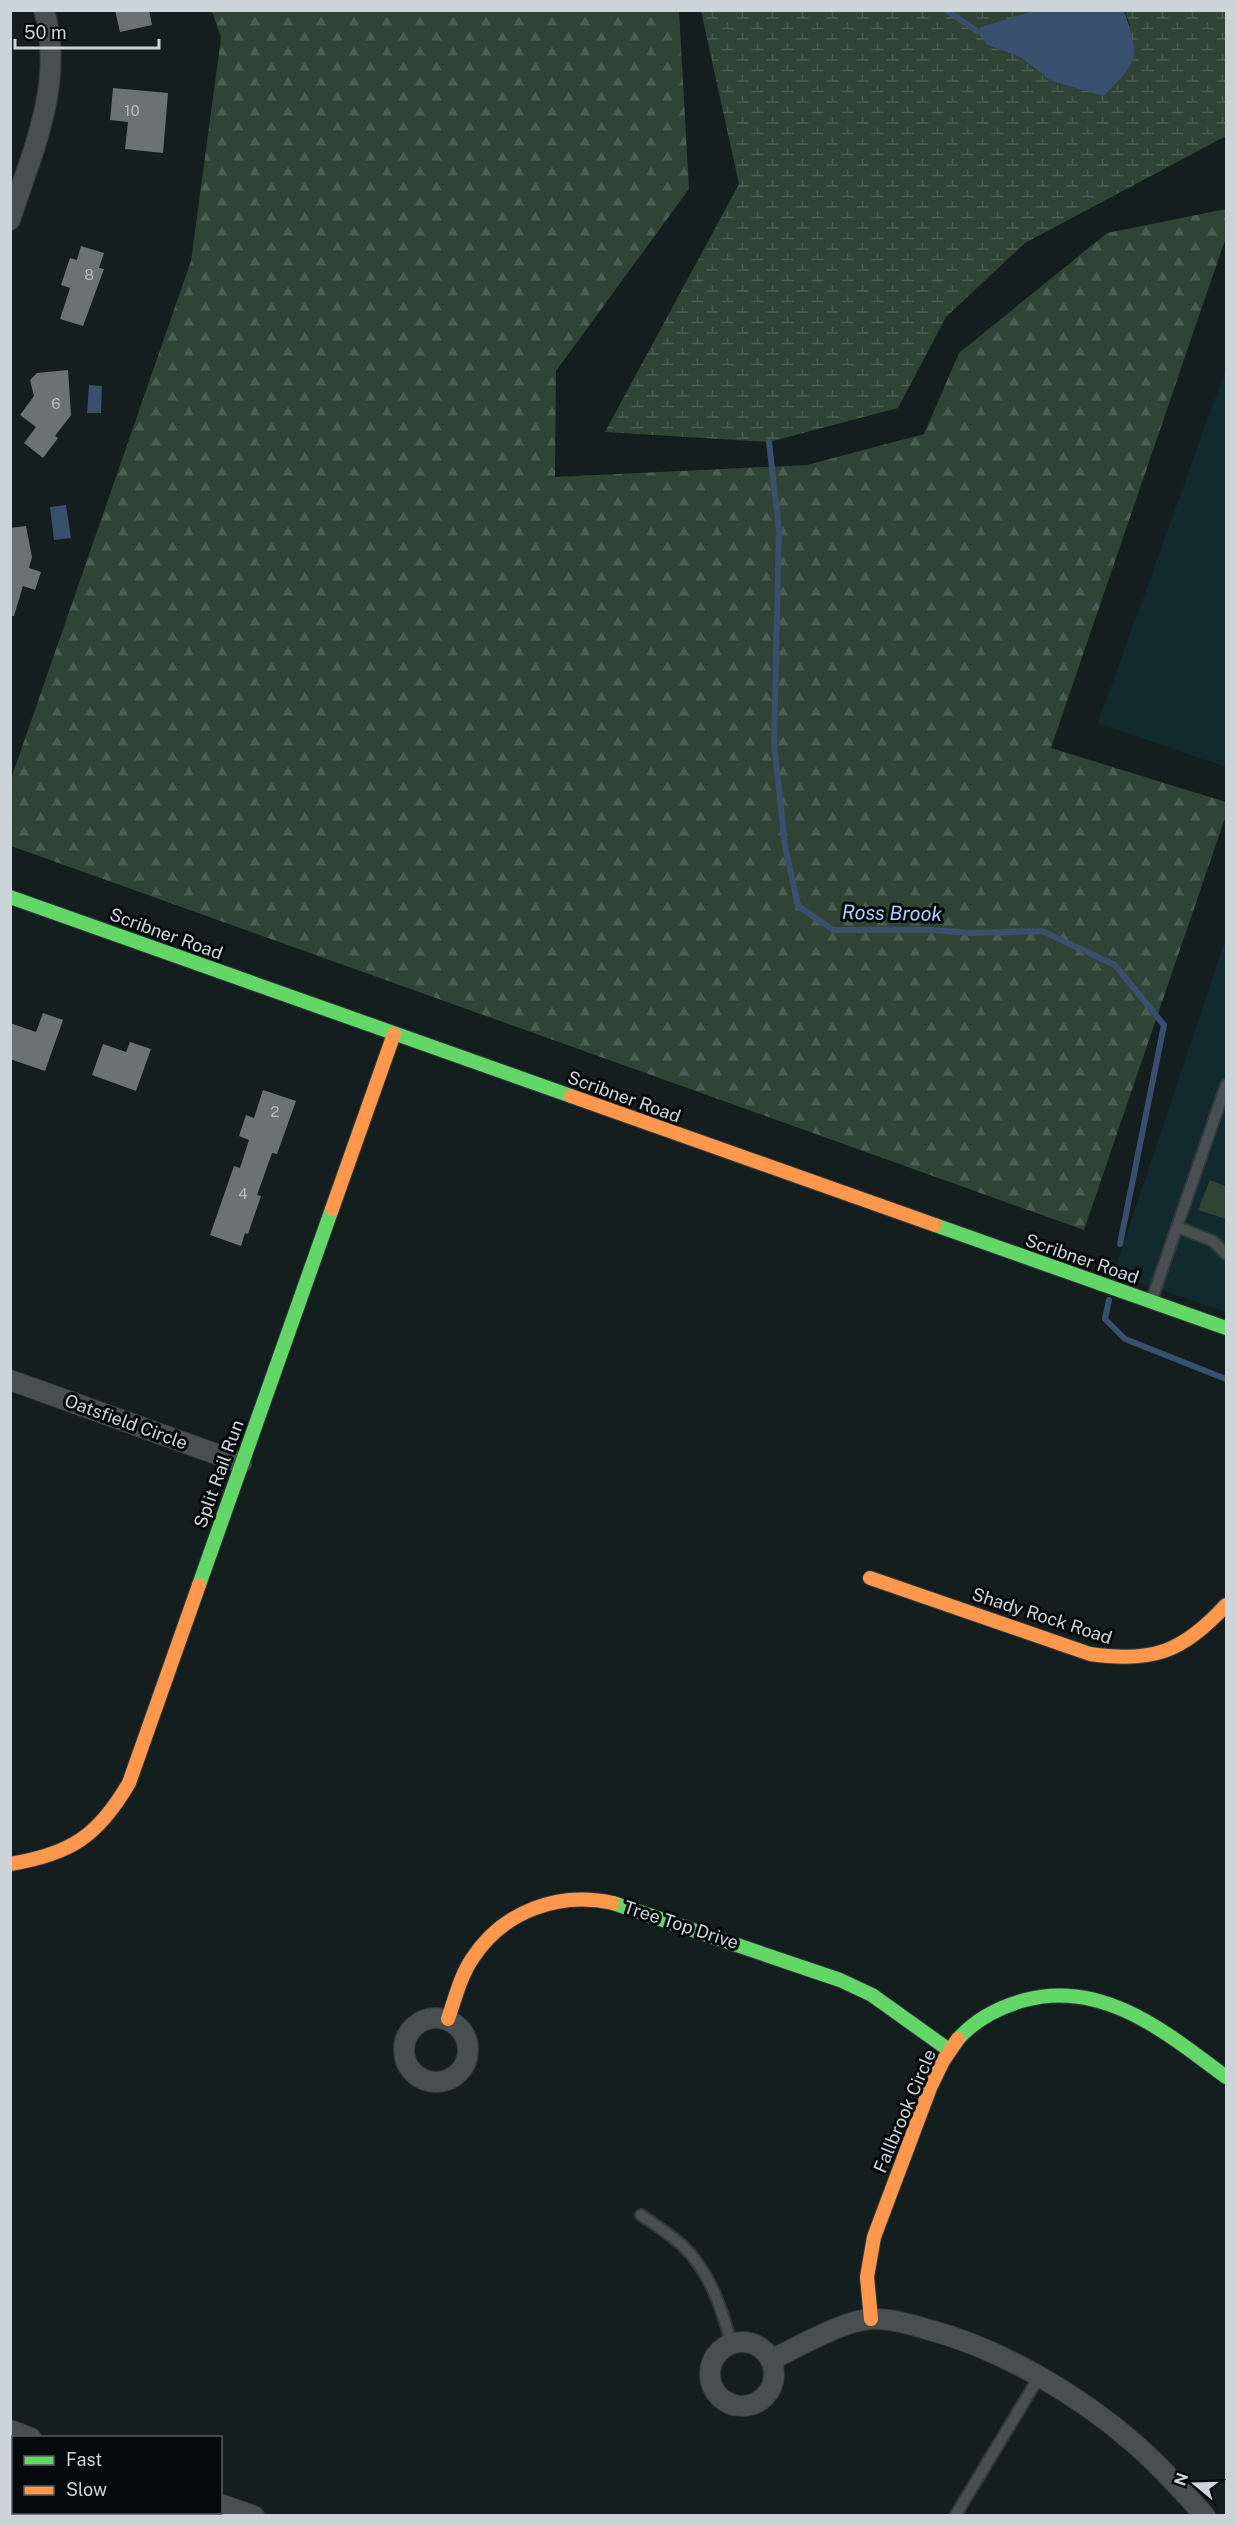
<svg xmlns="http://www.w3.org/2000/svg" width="1237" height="2526" font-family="'Public Sans',sans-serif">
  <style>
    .built { fill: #112a2d }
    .green { fill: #2f4435 }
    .forest { fill: url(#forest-firs) }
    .wetland { fill: url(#wetland-marsh) }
    .water { fill: #394f6e }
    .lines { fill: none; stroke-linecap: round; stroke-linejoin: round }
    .stream { stroke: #394f6e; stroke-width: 6 }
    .building { fill: #6a7274 }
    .lane-casing { stroke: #31393a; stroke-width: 14 }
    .street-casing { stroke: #31393a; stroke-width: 22 }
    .fast-casing { stroke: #31393a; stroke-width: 16 }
    .slow-casing { stroke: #31393a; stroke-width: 16 }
    .lane { stroke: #484f50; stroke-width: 10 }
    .street { stroke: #484f50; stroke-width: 20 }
    .fast { stroke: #63d668; stroke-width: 14 }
    .slow { stroke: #ff974d; stroke-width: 14 }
    .labels { text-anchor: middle; stroke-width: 6; stroke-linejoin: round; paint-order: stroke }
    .number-label { font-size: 15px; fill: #b3bcbe }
    .street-label { font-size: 18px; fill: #cbd5d7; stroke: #040a0b }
    .water-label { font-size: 20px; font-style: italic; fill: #aecdfd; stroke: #040a0b }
  </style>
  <defs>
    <pattern id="forest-firs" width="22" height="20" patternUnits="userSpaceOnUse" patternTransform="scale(1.5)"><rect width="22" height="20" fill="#2f4435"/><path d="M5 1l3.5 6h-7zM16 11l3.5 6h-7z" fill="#4c5e52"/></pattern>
    <pattern id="wetland-marsh" width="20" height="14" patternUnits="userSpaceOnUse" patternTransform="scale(1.5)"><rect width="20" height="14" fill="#2f4435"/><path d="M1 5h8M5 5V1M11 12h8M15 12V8" fill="none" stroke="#4c5e52"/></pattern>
  </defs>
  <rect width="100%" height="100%" fill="#141e1f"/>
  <path class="built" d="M1226,368V767L1098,723Z
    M1226,938V1312L1113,1274Z"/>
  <path class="green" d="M1210,1180L1226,1186V1219L1198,1210Z"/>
  <path class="forest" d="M212,11H679L689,189L556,371L555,477L807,465L924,434L959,353L1107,233L1226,209V237L1051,748L1226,802V815L1084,1230L11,846V779L191,261L221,38Z"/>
  <path class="wetland" d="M701,11H1036L981,27L987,45L1020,57L1051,81L1104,95L1130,25L1125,11H1226V136L1025,243L946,317L898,408L769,442L605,432L739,184Z"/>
  <path class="water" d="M1036,10L1124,11C1141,59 1138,60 1104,96L1051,81L1020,57L987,45L977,31L981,27Z
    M89,385L102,386L101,413H87Z
    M66,505L71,538L54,540L50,507Z"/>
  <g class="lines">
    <path class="stream" d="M946,10L977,31
      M769,442L779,530L774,743L785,846L798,906L833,930H932L971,933L1042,931L1115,965L1164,1025L1120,1244
      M1109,1300L1105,1319L1125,1339L1226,1379"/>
  </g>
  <path class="building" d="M115,10H149L152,25L120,32Z
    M113,88L168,93L163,153L125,149L128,122L110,120Z
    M81,246L104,253L99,268L104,269L83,326L60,319L70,288L61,285L70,258L77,260Z
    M68,370L71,415L55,436L58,438L43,458L24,443L36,427L20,415L34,396L30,380L37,373Z
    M26,526L32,557L29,568L41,572L35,590L23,586L14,616H10V528Z
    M43,1013L63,1020L45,1071L10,1059V1023L36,1032Z
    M130,1042L151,1049L136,1091L92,1075L103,1044L126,1052Z
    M263,1090L296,1101L277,1154L272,1153L257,1195L261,1196L248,1234L245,1233L241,1246L210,1235L234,1166L240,1168L249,1140L239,1136L246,1115L254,1118Z"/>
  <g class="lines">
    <g class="lane-casing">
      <path id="lane" d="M1177,1227L1213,1241L1226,1254
        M1151,1302L1226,1085
        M641,2215C655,2225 671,2235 683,2246C710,2272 722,2309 731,2343
        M955,2516L1039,2377"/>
    </g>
    <g class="street-casing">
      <path id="street" d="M10,220C32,152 65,82 44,10
        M10,1380L241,1463
        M404 2050a32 32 0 1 1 64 0a32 32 0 1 1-64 0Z
        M710 2374a32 32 0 1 1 64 0a32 32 0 1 1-64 0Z
        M771,2360C796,2348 844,2320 872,2319C890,2318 912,2325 930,2330C1001,2349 1079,2395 1135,2444C1160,2466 1183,2491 1205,2516
        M10,2430L31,2438
        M220,2504L254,2516"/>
    </g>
    <g class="fast-casing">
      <path id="fast" d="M10,897L571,1096
        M935,1225L1226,1328
        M199,1585L332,1209
        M613,1903L840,1980L872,1995L949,2050
        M958,2039C976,2019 999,2007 1025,2000C1103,1979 1167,2033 1226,2077"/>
    </g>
    <g class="slow-casing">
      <path id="slow" d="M571,1096L935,1225
        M332,1209L394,1034
        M870,1578L1090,1654C1153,1663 1183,1652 1226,1605
        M10,1864C71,1854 98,1836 129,1783L199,1585
        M448,2019C455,1999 460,1977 472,1959C503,1911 559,1891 613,1903
        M871,2319L867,2277L874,2237L930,2088L943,2061L958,2039"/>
    </g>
    <use href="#lane" class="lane"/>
    <use href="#street" class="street"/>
    <use href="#fast" class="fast"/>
    <use href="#slow" class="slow"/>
  </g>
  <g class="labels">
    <g class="number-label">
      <text x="132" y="116">10</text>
      <text x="89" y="280">8</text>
      <text x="56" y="409">6</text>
      <text x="275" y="1117">2</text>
      <text x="243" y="1199">4</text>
    </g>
    <g class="street-label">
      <text transform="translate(166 934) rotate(20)" y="6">Scribner Road</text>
      <text transform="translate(624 1097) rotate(20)" y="6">Scribner Road</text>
      <text transform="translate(1082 1259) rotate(19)" y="6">Scribner Road</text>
      <text transform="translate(126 1422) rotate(20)" y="6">Oatsfield Circle</text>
      <text transform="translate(219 1474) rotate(-70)" y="6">Split Rail Run</text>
      <text transform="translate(1042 1616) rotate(18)" y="6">Shady Rock Road</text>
      <text transform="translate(681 1925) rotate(18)" y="6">Tree Top Drive</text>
      <text transform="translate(905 2111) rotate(-67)" y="6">Fallbrook Circle</text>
    </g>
    <g class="water-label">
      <text transform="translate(892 913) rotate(1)" y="7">Ross Brook</text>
    </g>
  </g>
  <rect width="1237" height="2526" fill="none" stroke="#cbd5d7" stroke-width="24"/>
  <rect x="12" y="2436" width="210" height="78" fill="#040a0b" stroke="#545b5d" stroke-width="1.5"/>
  <rect x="24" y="2456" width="30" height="9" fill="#63d668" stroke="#545b5d" stroke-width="1.5"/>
  <text x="66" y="2466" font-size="18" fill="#cbd5d7">Fast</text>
  <rect x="24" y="2486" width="30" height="9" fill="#ff974d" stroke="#545b5d" stroke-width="1.5"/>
  <text x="66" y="2496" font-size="18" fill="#cbd5d7">Slow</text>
  <g transform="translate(1195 2484) rotate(289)" stroke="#040a0b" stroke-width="4.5" paint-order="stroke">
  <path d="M0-4.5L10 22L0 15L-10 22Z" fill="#cbd5d7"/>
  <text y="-9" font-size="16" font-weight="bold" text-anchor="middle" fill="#cbd5d7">N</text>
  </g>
  <path d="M15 39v9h144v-9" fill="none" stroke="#cbd5d7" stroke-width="3"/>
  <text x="24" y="39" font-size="18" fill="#cbd5d7" stroke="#040a0b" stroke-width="4.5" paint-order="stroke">50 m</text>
</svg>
